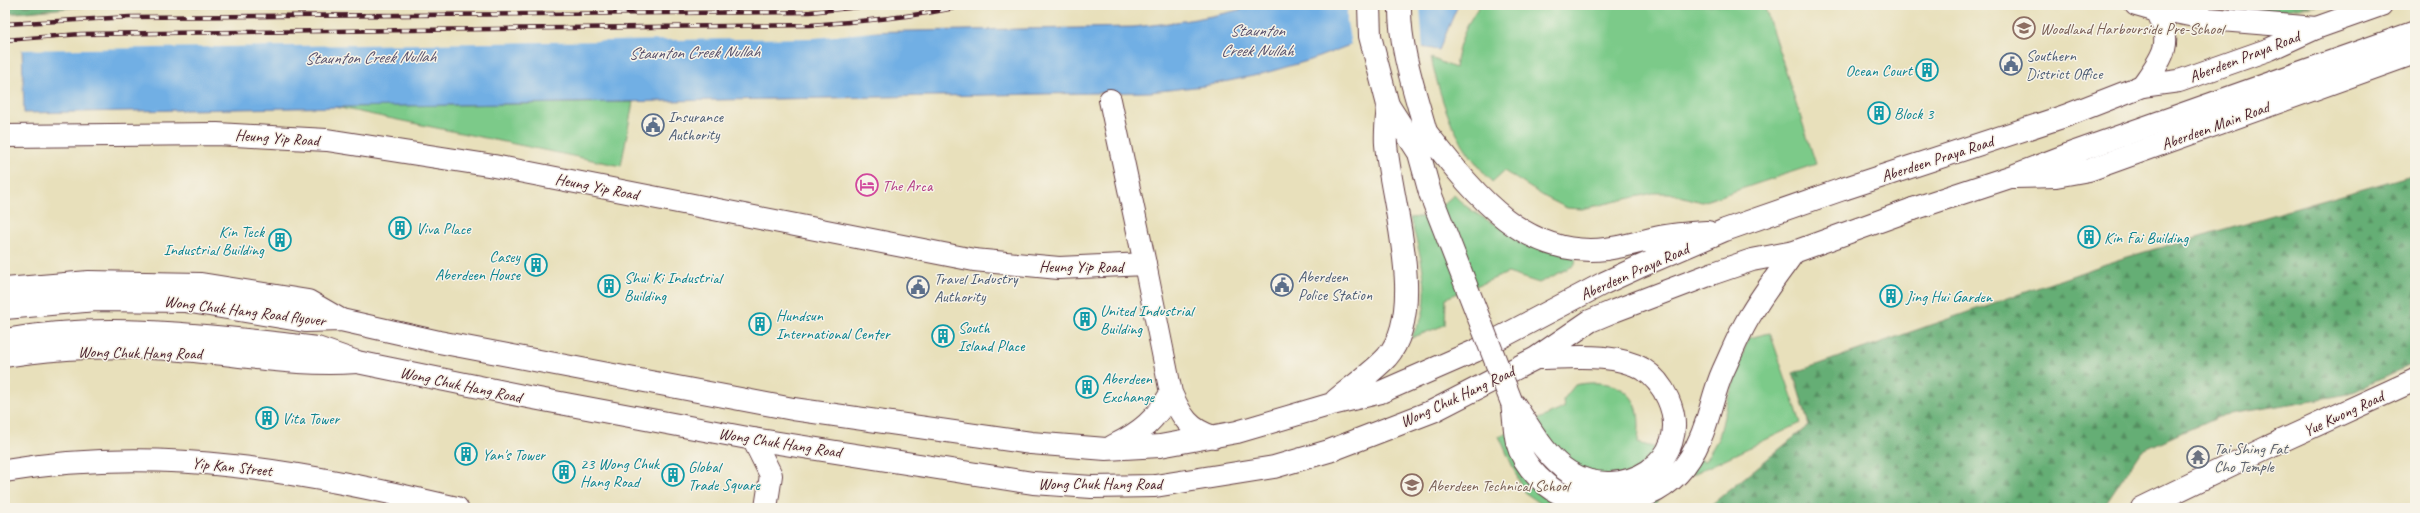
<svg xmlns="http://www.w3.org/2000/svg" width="2420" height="513" font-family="Caveat,sans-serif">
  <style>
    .forest { fill: url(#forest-firs); stroke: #586650 }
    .green { fill: #7cca89; stroke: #63745a }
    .water { fill: #71afe4; stroke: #5e6788 }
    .pier { fill: #e8e0bb }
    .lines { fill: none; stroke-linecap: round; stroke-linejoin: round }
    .stream { stroke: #71afe4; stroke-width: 6 }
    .minor-casing { stroke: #623c41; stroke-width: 24 }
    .major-casing { stroke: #623c41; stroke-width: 24 }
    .highway-casing { stroke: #623c41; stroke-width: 24 }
    .minor { stroke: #fff; stroke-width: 22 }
    .major { stroke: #fff; stroke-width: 22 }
    .highway { stroke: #fff; stroke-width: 22 }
    .rail-casing { stroke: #4a1f2b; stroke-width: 4.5 }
    .rail { stroke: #f7f3e8; stroke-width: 3; stroke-dasharray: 9; stroke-linecap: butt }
    .highway-bridge-casing { stroke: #623c41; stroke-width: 24; stroke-linecap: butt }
    .highway-bridge { stroke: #fff; stroke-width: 22 }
    .labels { text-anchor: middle; stroke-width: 3; stroke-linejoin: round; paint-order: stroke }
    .education-label { font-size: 16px; fill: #785e54; stroke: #f7f3e8; text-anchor: start }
    .service-label { font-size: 16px; fill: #4e5e75; stroke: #f7f3e8; text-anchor: start }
    .street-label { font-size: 16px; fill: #4a1f2b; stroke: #f7f3e8 }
    .culture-label { font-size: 16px; fill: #0d838f; stroke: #f7f3e8; text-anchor: start }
    .hotel-label { font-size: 16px; fill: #b23c85; stroke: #f7f3e8; text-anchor: start }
    .worship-label { font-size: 16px; fill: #5b616d; stroke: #f7f3e8; text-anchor: start }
    .water-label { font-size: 17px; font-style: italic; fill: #58516c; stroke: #f7f3e8 }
  </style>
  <defs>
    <pattern id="forest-firs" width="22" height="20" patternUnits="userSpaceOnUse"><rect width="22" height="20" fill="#65ae75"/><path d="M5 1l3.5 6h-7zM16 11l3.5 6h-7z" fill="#558d60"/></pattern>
  </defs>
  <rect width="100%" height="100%" fill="#f7f3e8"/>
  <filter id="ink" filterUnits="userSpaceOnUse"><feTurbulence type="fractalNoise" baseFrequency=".025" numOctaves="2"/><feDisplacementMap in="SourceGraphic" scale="8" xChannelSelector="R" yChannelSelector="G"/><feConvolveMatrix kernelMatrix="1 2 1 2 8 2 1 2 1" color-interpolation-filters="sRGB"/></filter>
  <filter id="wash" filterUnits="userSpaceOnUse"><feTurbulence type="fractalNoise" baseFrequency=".012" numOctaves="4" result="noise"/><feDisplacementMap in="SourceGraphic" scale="16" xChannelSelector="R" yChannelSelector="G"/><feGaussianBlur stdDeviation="0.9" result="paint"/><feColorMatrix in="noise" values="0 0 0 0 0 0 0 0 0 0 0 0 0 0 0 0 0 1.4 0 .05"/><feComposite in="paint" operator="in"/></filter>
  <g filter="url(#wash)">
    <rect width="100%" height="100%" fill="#e8e0bb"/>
    <path class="forest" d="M5,5H312L78,7L5,14Z
      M2415,174V363L2349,394L2218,416L2141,451L2103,508H1707L1809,425L1793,373L2117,260Z"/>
    <path class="green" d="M1480,5H1764L1816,164L1702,202L1669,193H1653L1582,209L1567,208L1545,197L1504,171L1492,182C1454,140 1444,112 1431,58L1455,68C1458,44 1466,24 1480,5Z
      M2191,5H2316L2253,15Z
      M633,102L621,166L335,107Z
      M1454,195C1485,228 1535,239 1576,254L1575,265L1539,283L1508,273L1446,298L1445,325L1411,338C1414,332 1418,325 1421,319C1432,290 1418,246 1410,218L1429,216Z
      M1770,333L1801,423L1670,485L1652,508H1547L1524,492L1499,436L1564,408L1563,400L1575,385C1598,380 1629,382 1637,409C1640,420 1639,432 1638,443L1705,461L1719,437L1728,400L1748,338Z"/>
    <path class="water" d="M1257,5H1458L1439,50L1368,38L1311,60L1258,75L1204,86L1150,92L24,113L22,47L1133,27C1175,23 1216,17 1257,5Z"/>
    <path class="pier" d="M1347,5H1420L1423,49L1369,40L1351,46L1347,22Z
      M901,29L815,38L20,50V47L22,45Z"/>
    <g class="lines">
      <path class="stream" d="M1533,506L1534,508"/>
    </g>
  </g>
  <g filter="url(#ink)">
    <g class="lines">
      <g class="minor-casing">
        <path id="minor" d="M2136,5L2157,11L2175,12L2209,19L2316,28
          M2142,86C2161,59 2175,45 2157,11
          M5,136L217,134L327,140L494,166L974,260L1059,268L1145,264L1110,100
          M2013,177L2056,176L2089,170L2415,53
          M753,439L771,475L766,508
          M5,471C164,444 302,472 457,508
          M2142,508L2268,447L2415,380"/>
      </g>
      <g class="major-casing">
        <path id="major" d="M1369,5L1370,36L1388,105
          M1400,5C1399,47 1415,92 1426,132
          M1843,189L2065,116L2142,86L2179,81L2270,49L2316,28L2381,5
          M1913,209L2010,177L2075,152L2415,32
          M5,289L89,282L201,284L308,301L341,320
          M5,356C60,347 126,345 181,350C240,354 298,367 357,362"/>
      </g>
      <g class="highway-casing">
        <path id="highway" d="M1388,105L1419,153L1430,193
          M1426,132C1472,190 1522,259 1606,249C1624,247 1642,241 1660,237C1675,234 1692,233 1708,232
          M1145,264L1171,393C1181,416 1189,430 1214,437
          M5,308L96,300L185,301L305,321L341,320L439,342L793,409L1031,443L1106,449L1160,446L1237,432L1332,404L1381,392L1475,351L1604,283L1639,267L1725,230L1843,189
          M5,340C103,322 202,335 301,346L317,348L357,362L528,397L753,439L1033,483L1092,487L1155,486L1274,467L1329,451L1433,411L1536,358L1590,321L1614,311L1714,273L1752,260L1794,252L1913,209
          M1336,400C1353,386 1372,373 1387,357C1428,309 1391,202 1386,144C1385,131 1387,118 1388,105
          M1512,403C1514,415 1514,429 1517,442C1523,466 1548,492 1572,498C1627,513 1677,494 1700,439C1710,417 1713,393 1723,371C1732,352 1740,331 1751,314C1764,292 1780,272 1794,252
          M1514,404C1529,426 1546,458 1569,472C1620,504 1696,462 1668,399C1663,388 1654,376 1643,369C1613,352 1570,358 1536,358
          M1113,446C1142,432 1155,420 1171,393"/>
      </g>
      <use href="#minor" class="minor"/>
      <use href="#major" class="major"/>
      <use href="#highway" class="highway"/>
      <g class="rail-casing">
        <path id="rail" d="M5,24L130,17L810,12L878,5
          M5,40L81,34L811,25C864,21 916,17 968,5"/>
      </g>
      <use href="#rail" class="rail"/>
      <g class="highway-bridge-casing">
        <path id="highway-bridge" d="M1430,193L1512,403"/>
      </g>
      <use href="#highway-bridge" class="highway-bridge"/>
    </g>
  </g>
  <defs>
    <g id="school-ring" transform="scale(1.15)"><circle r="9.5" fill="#f7f3e8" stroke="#8d6e63" stroke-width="1.5"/><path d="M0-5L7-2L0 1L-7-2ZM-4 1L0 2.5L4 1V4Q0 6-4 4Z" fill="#8d6e63"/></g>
    <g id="civic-ring" transform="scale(1.15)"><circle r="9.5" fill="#f7f3e8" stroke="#5c6f8a" stroke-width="1.5"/><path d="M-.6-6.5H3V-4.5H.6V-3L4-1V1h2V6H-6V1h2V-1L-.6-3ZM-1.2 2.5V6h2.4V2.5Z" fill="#5c6f8a"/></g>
    <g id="building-ring" transform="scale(1.15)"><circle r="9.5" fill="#f7f3e8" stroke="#0f9aa8" stroke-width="1.5"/><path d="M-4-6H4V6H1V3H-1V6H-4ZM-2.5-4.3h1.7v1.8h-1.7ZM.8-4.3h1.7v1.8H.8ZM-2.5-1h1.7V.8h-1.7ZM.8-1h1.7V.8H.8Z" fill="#0f9aa8"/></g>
    <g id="hotel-ring" transform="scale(1.15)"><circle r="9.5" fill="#f7f3e8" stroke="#d1479c" stroke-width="1.5"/><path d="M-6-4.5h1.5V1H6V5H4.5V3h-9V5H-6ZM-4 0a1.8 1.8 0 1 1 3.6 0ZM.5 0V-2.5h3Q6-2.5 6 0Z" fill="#d1479c"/></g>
    <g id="temple-ring" transform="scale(1.15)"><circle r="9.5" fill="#f7f3e8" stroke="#6b7280" stroke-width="1.5"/><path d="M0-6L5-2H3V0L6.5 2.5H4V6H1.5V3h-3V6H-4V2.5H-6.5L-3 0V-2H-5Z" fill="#6b7280"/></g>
  </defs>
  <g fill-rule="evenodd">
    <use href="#school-ring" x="2024" y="28"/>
    <use href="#civic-ring" x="2011" y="64"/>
    <use href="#building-ring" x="1927" y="70"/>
    <use href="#building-ring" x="1879" y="113"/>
    <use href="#civic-ring" x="653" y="125"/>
    <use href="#hotel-ring" x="867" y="185"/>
    <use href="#building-ring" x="400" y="228"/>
    <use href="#building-ring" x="2089" y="237"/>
    <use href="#building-ring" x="280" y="240"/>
    <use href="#building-ring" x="536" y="265"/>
    <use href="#civic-ring" x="1282" y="285"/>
    <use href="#building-ring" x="609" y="286"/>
    <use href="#civic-ring" x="918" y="287"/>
    <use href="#building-ring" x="1891" y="296"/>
    <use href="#building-ring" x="1085" y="319"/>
    <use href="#building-ring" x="760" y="324"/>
    <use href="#building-ring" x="943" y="336"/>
    <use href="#building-ring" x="1087" y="387"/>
    <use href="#building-ring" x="267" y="418"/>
    <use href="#building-ring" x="466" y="454"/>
    <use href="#temple-ring" x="2198" y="457"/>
    <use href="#building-ring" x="564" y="472"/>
    <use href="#building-ring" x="673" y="475"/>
    <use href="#school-ring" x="1412" y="485"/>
  </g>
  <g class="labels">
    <g class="education-label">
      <text x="2040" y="34">Woodland Harbourside Pre-School</text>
      <text x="1428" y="491">Aberdeen Technical School</text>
    </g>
    <g class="service-label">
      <text x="2026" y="61">Southern<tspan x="2026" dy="18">District Office</tspan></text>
      <text x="668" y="122">Insurance<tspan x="668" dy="18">Authority</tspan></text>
      <text x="1298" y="282">Aberdeen<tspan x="1298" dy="18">Police Station</tspan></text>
      <text x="934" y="284">Travel Industry<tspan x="934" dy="18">Authority</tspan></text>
    </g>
    <g class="street-label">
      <text transform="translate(2244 56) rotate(-21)" y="6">Aberdeen Praya Road</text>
      <text transform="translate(2215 125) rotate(-20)" y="6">Aberdeen Main Road</text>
      <text transform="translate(277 137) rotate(4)" y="6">Heung Yip Road</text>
      <text transform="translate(1937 158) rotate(-18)" y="6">Aberdeen Praya Road</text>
      <text transform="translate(597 186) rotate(11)" y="6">Heung Yip Road</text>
      <text x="1081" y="272">Heung Yip Road</text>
      <text transform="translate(1634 271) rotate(-24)" y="6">Aberdeen Praya Road</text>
      <text transform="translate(245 310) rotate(7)" y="6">Wong Chuk Hang Road flyover</text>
      <text transform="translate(140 352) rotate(1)" y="6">Wong Chuk Hang Road</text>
      <text transform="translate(461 384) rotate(12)" y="6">Wong Chuk Hang Road</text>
      <text transform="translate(1457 396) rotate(-25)" y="6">Wong Chuk Hang Road</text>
      <text transform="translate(2343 413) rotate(-25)" y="6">Yue Kwong Road</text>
      <text transform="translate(780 442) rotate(9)" y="6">Wong Chuk Hang Road</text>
      <text transform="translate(232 466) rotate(6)" y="6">Yip Kan Street</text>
      <text x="1100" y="489">Wong Chuk Hang Road</text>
    </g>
    <g class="culture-label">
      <text x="1912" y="76" text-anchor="end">Ocean Court</text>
      <text x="1894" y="119">Block 3</text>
      <text x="416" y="234">Viva Place</text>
      <text x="264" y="237" text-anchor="end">Kin Teck<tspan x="264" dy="18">Industrial Building</tspan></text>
      <text x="2104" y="243">Kin Fai Building</text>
      <text x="520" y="262" text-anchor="end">Casey<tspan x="520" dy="18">Aberdeen House</tspan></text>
      <text x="624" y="283">Shui Ki Industrial<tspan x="624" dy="18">Building</tspan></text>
      <text x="1906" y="302">Jing Hui Garden</text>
      <text x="1100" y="316">United Industrial<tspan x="1100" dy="18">Building</tspan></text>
      <text x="776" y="321">Hundsun<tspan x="776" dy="18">International Center</tspan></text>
      <text x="958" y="333">South<tspan x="958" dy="18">Island Place</tspan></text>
      <text x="1102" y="384">Aberdeen<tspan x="1102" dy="18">Exchange</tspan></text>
      <text x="282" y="424">Vita Tower</text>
      <text x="482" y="460">Yan's Tower</text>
      <text x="580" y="469">23 Wong Chuk<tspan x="580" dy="18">Hang Road</tspan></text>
      <text x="688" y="472">Global<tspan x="688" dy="18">Trade Square</tspan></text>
    </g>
    <g class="hotel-label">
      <text x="882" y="191">The Arca</text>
    </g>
    <g class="worship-label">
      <text x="2214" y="454">Tai Shing Fat<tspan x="2214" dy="18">Cho Temple</tspan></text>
    </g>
    <g class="water-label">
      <text x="1257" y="36">Staunton<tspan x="1257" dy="20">Creek Nullah</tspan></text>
      <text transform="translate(694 52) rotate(-1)" y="6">Staunton Creek Nullah</text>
      <text transform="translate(370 57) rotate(-1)" y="6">Staunton Creek Nullah</text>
    </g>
  </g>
  <rect width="2420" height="513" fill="none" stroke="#f7f3e8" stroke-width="20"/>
</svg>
